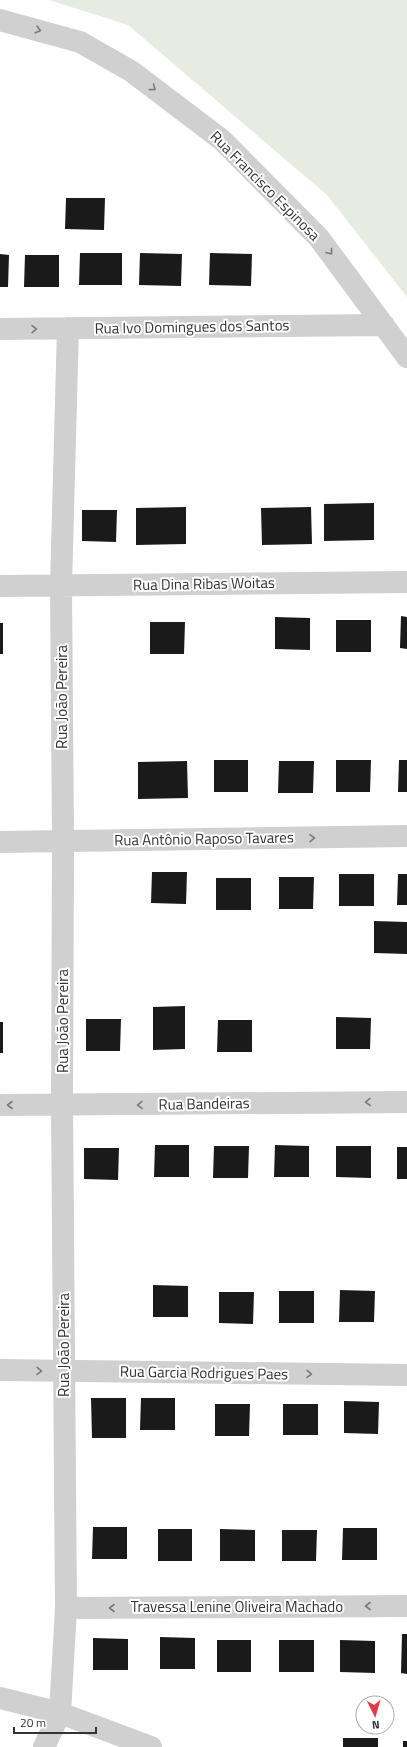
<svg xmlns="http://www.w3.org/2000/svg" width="407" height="1747" font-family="'Titillium Web',sans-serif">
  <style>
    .green { fill: #e6ecdf }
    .building { fill: #1a1a1a }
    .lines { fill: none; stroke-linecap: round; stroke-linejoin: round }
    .street { stroke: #d0d0d0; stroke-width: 22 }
    .oneway { stroke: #7a7a7a }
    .labels { text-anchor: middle; stroke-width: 4; stroke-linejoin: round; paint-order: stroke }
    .street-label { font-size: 15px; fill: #333; stroke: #fff }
  </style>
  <rect width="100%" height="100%" fill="#fff"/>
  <path class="green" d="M49,0H407V297L327,195L128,25Z"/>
  <path class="building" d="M66,198H105L104,230L65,229Z
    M80,253H122V285H79Z
    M140,253L182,254L181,286L139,285Z
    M210,253L252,254L251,286L209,285Z
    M0,254L9,255L8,287H0Z
    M25,255H59V287H24Z
    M374,503V540L324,541V504Z
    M186,507V544L136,545V508Z
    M311,507L312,544L262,545L261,508Z
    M82,510H117L116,542L82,541Z
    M401,616L407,617V649L400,648Z
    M275,617L310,618V650L275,649Z
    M336,620H371V652H336Z
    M150,622H185L184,654H150Z
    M0,623H3V654H0Z
    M214,760H248V792H214Z
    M336,760H371L370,792H336Z
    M399,760H407V792H398Z
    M187,761L188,798L138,799V762Z
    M279,761H314L313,793H278Z
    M152,872H187L186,904L151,903Z
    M339,874H374V906H339Z
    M398,874H407V905H397Z
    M279,877H314L313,909H279Z
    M216,878H251V910H216Z
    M374,921L407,922V954L374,953Z
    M185,1006V1049L153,1050V1007Z
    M336,1017L371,1018L370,1049H336Z
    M86,1019H121L120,1051H86Z
    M218,1020H252V1052H217Z
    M0,1022H3V1053H0Z
    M155,1145H189V1177H154Z
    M275,1145L309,1146V1177H274Z
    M214,1146H249L248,1178H213Z
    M336,1146H371V1178L336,1177Z
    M397,1147H407V1179H397Z
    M84,1148H119L118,1180L84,1179Z
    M153,1285L188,1286V1317H153Z
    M340,1290L375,1291L374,1322H339Z
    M279,1291H314V1323H279Z
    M219,1292H254L253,1324L219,1323Z
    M91,1398H126V1438H92Z
    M141,1398H175V1430H140Z
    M344,1401L379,1402L378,1434L344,1433Z
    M215,1404H250L249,1436H215Z
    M283,1404H318V1435H283Z
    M93,1527H127V1559H92Z
    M343,1528H377V1560H342Z
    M158,1529H192V1561H158Z
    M220,1529L255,1530V1561H220Z
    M282,1530H317L316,1561H282Z
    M402,1634H407V1674L401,1673Z
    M160,1637L195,1638V1669H160Z
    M93,1638L128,1639V1670H93Z
    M217,1640H251V1672H217Z
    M279,1640H314V1672H279Z
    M340,1640L375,1641V1673L340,1672Z
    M343,1738H378V1747H343Z
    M403,1741H407V1747H403Z"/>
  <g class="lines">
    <path class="street" d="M0,20L80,42L131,71L222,140L319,238L407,357
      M0,329L384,325
      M0,586L407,582
      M0,842L407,836
      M0,1105L407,1102
      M0,1370L407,1375
      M66,1608L407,1606
      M0,1698L60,1713L151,1747
      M44,1747L60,1713L66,1608L62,1105L63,841L61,586L68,328"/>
  </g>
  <defs><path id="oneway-chevron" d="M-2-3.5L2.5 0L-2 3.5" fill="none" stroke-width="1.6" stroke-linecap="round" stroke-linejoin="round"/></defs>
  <g class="oneway">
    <use href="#oneway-chevron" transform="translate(38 30) rotate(16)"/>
    <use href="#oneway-chevron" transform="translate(153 88) rotate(37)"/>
    <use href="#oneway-chevron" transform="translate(330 252) rotate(53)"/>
    <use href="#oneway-chevron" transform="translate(34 329) rotate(-1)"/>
    <use href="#oneway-chevron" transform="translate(312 838) rotate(-1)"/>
    <use href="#oneway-chevron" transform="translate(368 1102) rotate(179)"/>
    <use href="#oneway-chevron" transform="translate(10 1105) rotate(180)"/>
    <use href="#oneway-chevron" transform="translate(140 1105) rotate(179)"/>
    <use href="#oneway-chevron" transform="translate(39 1371) rotate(1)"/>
    <use href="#oneway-chevron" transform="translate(309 1374) rotate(1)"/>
    <use href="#oneway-chevron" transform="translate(368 1606) rotate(180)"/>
    <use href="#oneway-chevron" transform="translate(112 1608) rotate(180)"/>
  </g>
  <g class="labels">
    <g class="street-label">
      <text transform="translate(265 186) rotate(45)" y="5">Rua Francisco Espinosa</text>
      <text transform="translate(192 327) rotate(-1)" y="5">Rua Ivo Domingues dos Santos</text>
      <text transform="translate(204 584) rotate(-1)" y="5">Rua Dina Ribas Woitas</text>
      <text transform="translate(62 697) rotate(-90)" y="5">Rua João Pereira</text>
      <text transform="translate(204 839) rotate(-1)" y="5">Rua Antônio Raposo Tavares</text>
      <text transform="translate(63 1021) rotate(-90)" y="5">Rua João Pereira</text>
      <text transform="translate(204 1104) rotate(-1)" y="5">Rua Bandeiras</text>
      <text transform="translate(64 1345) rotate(-90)" y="5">Rua João Pereira</text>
      <text transform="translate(204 1373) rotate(1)" y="5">Rua Garcia Rodrigues Paes</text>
      <text x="237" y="1612">Travessa Lenine Oliveira Machado</text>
    </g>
  </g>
  <g transform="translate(375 1715) rotate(175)"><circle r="19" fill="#ffffff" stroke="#adadad"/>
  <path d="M0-3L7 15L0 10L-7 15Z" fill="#e63946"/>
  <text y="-6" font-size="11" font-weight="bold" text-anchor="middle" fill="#333333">N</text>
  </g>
  <path d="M14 1727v6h82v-6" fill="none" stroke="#333333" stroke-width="2"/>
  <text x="20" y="1727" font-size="12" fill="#333333" stroke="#ffffff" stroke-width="3" paint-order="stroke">20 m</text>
</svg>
